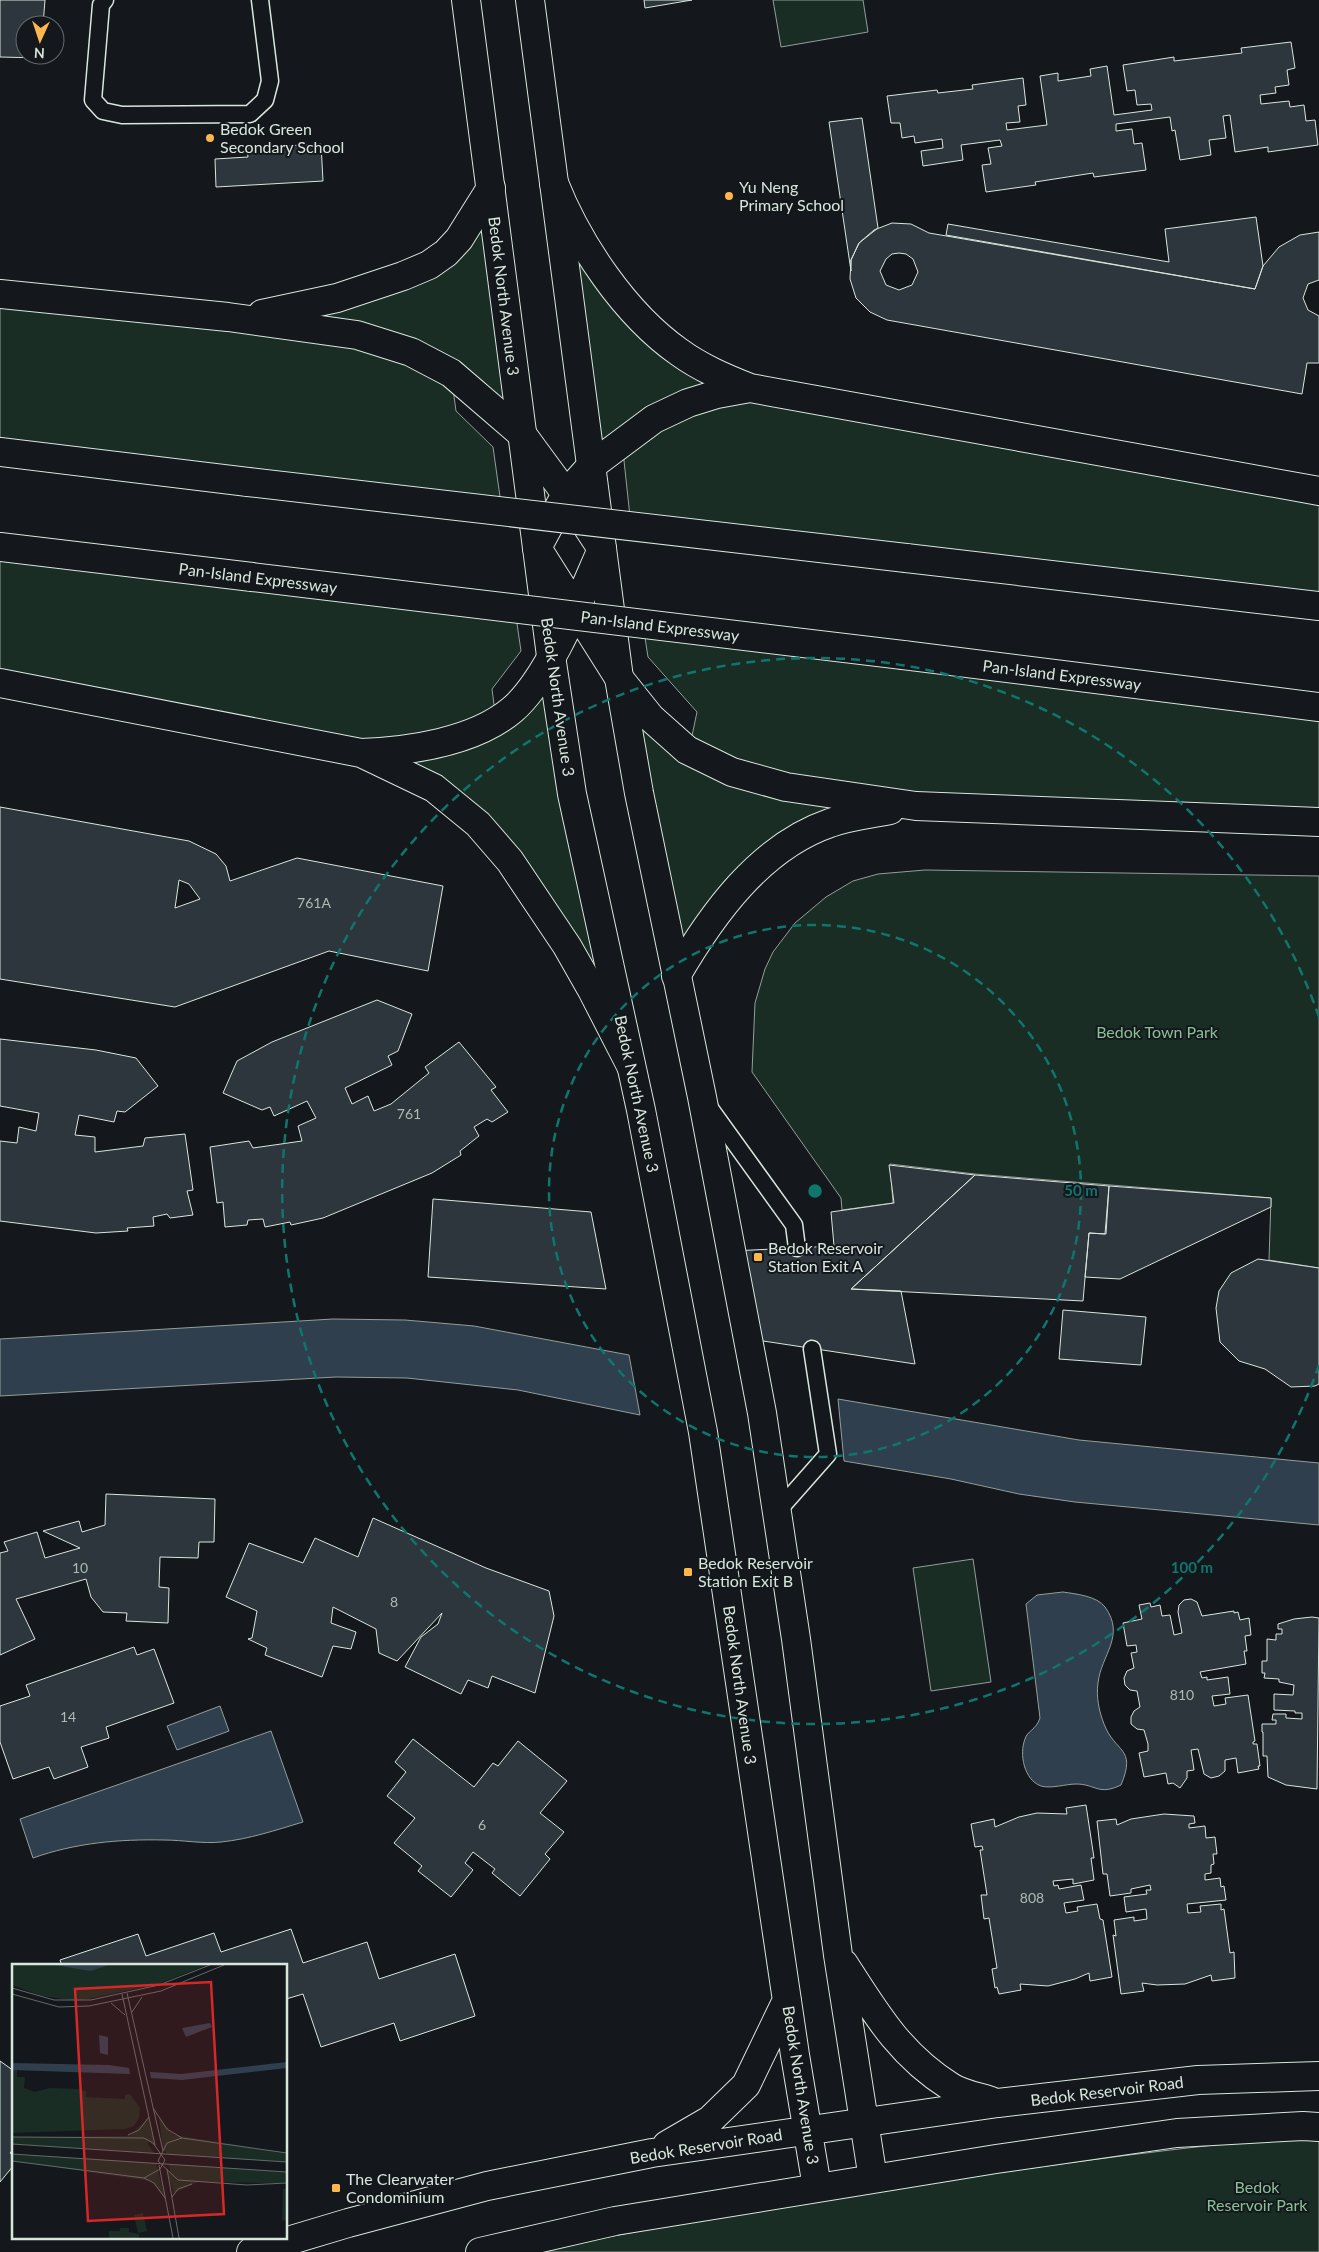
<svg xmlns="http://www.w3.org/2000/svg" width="1319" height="2252" font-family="Lato,sans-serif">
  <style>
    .green { fill: #1a2d24; stroke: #939e99 }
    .water { fill: #2f3f4d; stroke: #939e99 }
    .building { fill: #2c363c; stroke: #d8e6dc; fill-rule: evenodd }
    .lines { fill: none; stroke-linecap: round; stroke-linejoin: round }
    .lane-casing { stroke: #d8e6dc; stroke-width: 19 }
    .secondary-casing { stroke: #d8e6dc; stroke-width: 30 }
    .highway-casing { stroke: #d8e6dc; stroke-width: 30 }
    .lane { stroke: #14181c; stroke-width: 16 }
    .secondary { stroke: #14181c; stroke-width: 28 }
    .highway { stroke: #14181c; stroke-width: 28 }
    .highway-bridge-casing { stroke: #d8e6dc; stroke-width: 30; stroke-linecap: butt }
    .highway-bridge { stroke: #14181c; stroke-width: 28 }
    .ring { fill: none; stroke: #0f766e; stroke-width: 2.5; stroke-dasharray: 9 6 }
    .poi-dot { fill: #ffb74d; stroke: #14181c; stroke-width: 2 }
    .labels { text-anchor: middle; stroke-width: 4; stroke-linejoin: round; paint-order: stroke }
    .number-label { font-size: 14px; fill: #adbab4 }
    .poi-label { font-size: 16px; fill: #d8e6dc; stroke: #14181c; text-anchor: start }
    .street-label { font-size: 16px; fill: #d8e6dc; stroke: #14181c }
    .park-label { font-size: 16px; fill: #8ac095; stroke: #14181c }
    .inset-road { fill: none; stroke: #626a69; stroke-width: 1 }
    .view { fill: #d62828; fill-opacity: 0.15; stroke: #d62828; stroke-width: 2.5 }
    .inset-edge { fill: none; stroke: #d8e6dc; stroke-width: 2.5 }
    .centre { fill: #0f766e; stroke: #14181c; stroke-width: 2.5 }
    .ring-label { font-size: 15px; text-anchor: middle; font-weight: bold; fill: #0f766e; stroke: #14181c; stroke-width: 4; stroke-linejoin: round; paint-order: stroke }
  </style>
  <rect width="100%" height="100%" fill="#14181c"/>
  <path class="green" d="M773,0H863L868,32L781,47Z
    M490,190L522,434L451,374L456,411L493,447L502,511L0,450V298L236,317L416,272Z
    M576,235L652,330L746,387L592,466Z
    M719,396L1319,491V606L631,526L622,442Z
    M0,549L515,610L521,651L492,689L496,720L550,662L628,1057L480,824L368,755L0,685Z
    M643,625L1319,704V821L913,806L776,852L676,975L620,679L689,750L697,712L648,657Z
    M925,870L1319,876V1268L1269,1260L1271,1198L975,1174L890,1164L893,1203L842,1210L841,1198L752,1072L755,1003L765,969L773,952L795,923L826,897L853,881L878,874Z
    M973,1559L991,1682L931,1691L913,1568Z
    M1301,2136L1319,2138V2252H534C632,2231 731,2215 830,2199C987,2173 1143,2151 1301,2136Z"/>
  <path class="water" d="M333,1319L405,1320L474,1326L629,1355L640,1415L518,1390L407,1378L336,1377L0,1396V1339Z
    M838,1399L1079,1440L1319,1463V1525L1075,1502L1019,1494L951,1479L844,1461Z
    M1063,1592C1076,1594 1097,1596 1105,1607C1126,1636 1101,1655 1098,1683C1096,1697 1099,1711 1104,1724C1115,1753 1137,1747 1121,1785C1098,1796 1096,1784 1076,1784C1066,1784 1051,1789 1041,1786C1024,1780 1019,1754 1025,1739C1027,1731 1036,1730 1040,1718L1026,1604L1037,1595Z
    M220,1706L229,1731L177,1750L167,1726Z
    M271,1731L303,1822C276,1830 250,1839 221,1842C203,1844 183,1840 164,1840C119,1839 75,1843 33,1858L20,1819Z"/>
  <path class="building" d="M0,0H45L43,25H25V55H40V58L0,57Z
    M644,0H692L645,8Z
    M1291,42L1295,68L1287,70L1289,85L1275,87L1276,93L1260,95L1261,104L1289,101L1290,107L1304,105L1306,121L1315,120L1318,145L1268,152V147L1235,152L1230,115L1223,116L1226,138L1209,140L1211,155L1180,160L1175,130L1172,131L1170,117L1116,124V131L1132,129L1134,144L1142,143L1146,170L1094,177L1093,173L1035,182L1036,185L986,192L982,165L991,164L988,148L1002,146L1000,140L961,145L963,160L923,166L921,151L943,148L942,139L915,143L914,136L902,138L900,123H891L887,96L937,90L938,93L973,89L972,85L1023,78L1026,105L1018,106L1020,122L1006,123L1007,130L1047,125L1040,76L1058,73V81L1091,76L1090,69L1107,66L1114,115L1152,110L1151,104L1137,105L1135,90L1127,91L1123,65L1174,57V61L1242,53L1241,48Z
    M862,118L878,228L859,243L851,260V271L829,122Z
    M321,144L323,181L216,187L215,159L248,157L247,148Z
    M1256,217L1263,266L1255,289L946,235L948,224L1169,262L1165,229Z
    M892,223L911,224L929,233L1255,289L1263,266L1279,247L1300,235L1319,232V280L1308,284L1303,298L1308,310L1319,316V363H1307L1302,394L887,320L870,312L856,298L850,279L851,260L859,243L874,230ZM899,253L906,254L913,259L918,272L912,285L899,290L886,285L880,271L886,259L892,254Z
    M0,807L189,841L216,854L226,866L230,881L297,858L443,886L428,971L329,951L175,1007L0,979ZM179,880L189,884L200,899L175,908Z
    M377,1000L412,1014L398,1051L388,1056L392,1065L345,1088L352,1104L368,1096L374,1111L391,1104L429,1073L425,1067L459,1042L496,1087L491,1090L508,1112L492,1122L487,1119L474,1127L479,1136L460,1151L461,1155L432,1173L323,1218L291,1225L290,1222L265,1227L263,1219L248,1220L247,1225L225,1227L223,1202L217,1203L210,1147L249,1141L253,1148L302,1141L298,1126L316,1118L307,1101L274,1116L270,1107L262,1110L223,1093L237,1061L272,1042Z
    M0,1039L96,1050L136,1058L158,1086L125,1112L117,1111L114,1122L79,1115L75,1135L95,1137V1152L143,1146L145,1138L185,1134L193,1190L187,1191L193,1215L170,1218L167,1214L153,1217L154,1226L127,1228L128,1231L96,1233L0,1221V1141L17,1143L19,1127L36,1131L39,1113L0,1106Z
    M889,1165L975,1175L851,1289L901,1291L915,1364L750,1339L732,1251L834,1246L831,1212L894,1203Z
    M975,1175L1109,1186L1105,1234L1089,1233L1083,1301L851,1289Z
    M1109,1186L1271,1198V1207L1120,1279L1085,1277L1089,1233L1106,1234Z
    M433,1199L591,1212L606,1289L428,1277Z
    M1258,1259L1319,1268V1384L1315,1386L1291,1387L1265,1369L1239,1361L1220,1342L1216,1308L1219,1291L1231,1273Z
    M1063,1310L1146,1317L1141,1365L1059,1359Z
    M106,1494L215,1499L214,1542H199L198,1558L160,1557L159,1587L169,1588L168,1623L126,1621L127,1613L103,1612L91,1597L86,1579L16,1599L35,1639L0,1655V1553L8,1551L4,1542L37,1532L45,1558L80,1548L43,1531L79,1521L82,1532L105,1525Z
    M373,1518L486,1568L549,1591L554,1616L535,1693L492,1676L488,1688L468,1680L461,1694L405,1667L421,1637L438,1624L442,1613L397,1661L379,1653L376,1629L333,1607L331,1623L356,1632L351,1649L333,1646L322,1677L265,1655L267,1648L248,1639L252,1638L257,1611L226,1597L249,1543L303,1563L315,1538L358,1557Z
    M1191,1599L1197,1602L1202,1616L1234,1611V1613L1238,1612L1240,1620L1249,1618L1251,1635L1245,1636L1247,1651H1244L1246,1664L1200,1672L1202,1678L1207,1677V1680L1228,1677L1230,1694L1212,1696L1214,1706L1226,1704L1225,1698L1248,1695L1255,1741L1253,1742V1744H1257L1260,1766H1258L1259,1769L1238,1773L1236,1758L1225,1760V1771L1219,1776L1211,1778L1204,1774L1198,1749L1191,1750L1194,1770L1187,1771V1778L1180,1788L1173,1783L1168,1784L1166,1773L1144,1777L1139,1753L1148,1751V1744L1144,1730L1137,1729L1131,1724V1717L1134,1711L1140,1707L1137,1691L1130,1690L1125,1685L1124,1678L1127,1671L1134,1668L1131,1653L1137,1652L1136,1645L1127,1646L1123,1623L1142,1619L1139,1605L1150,1603L1151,1607L1160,1605L1162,1616L1170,1615L1174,1635L1182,1633L1178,1612L1179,1605L1184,1600Z
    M1312,1617L1319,1618L1317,1789L1286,1785L1268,1777L1267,1756H1263V1732H1262V1724H1276V1720H1272L1273,1714H1286V1718L1302,1719V1713H1295V1711L1274,1710V1694L1293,1695L1294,1685L1279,1682V1679L1264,1678L1265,1673H1262V1661H1267V1639L1276,1640V1634H1282V1629H1278V1624L1294,1619Z
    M134,1647L137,1655L154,1649L174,1703L106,1727L109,1738L81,1747L88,1767L54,1779L49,1767L13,1779L0,1742V1706L30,1696L26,1685Z
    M413,1739L474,1787L493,1763L498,1766L518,1741L567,1781L540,1813L564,1832L545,1854L550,1859L520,1896L492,1873L495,1869L473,1852L465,1863L473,1870L451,1897L418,1871L422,1866L394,1843L415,1818L387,1796L406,1772L395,1762Z
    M1086,1805L1094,1858H1091L1094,1880L1073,1884V1879L1053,1881L1054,1886L1058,1885L1059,1889L1081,1885L1084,1900L1064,1903L1066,1913L1078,1911L1077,1907L1097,1904L1100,1919L1103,1920L1112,1977L1090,1981L1089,1973L1075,1979L1048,1986L1020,1984L1021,1990L999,1994L997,1987L995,1988L992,1969L997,1968L989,1918L984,1919L981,1895H987L980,1850H983L982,1846L975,1847L971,1824L994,1819L995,1827L1019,1817L1037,1813L1067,1814L1066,1808Z
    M1164,1814L1194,1816L1195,1823L1189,1824V1828L1205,1826L1206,1838L1215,1837L1217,1854H1213L1214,1864L1211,1865V1873L1205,1874V1880L1220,1878L1221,1887L1224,1886L1226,1900L1187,1904L1188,1913L1201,1912L1200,1906L1221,1904V1910L1224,1909L1230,1953L1234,1952L1235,1978L1212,1981L1211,1975L1185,1984L1157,1985L1142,1983L1144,1991L1121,1994L1113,1935L1116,1936L1114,1920L1134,1917V1921L1147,1919L1146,1909L1126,1912L1124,1897L1147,1894L1146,1890H1151L1150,1885L1131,1889V1893L1110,1896L1107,1874H1103L1097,1821L1116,1819L1117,1825L1131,1819Z
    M291,1929L303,1963L367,1942L379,1979L455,1954L475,2016L400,2041L394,2023L321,2047L303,1994L286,1999V1966H62L60,1960L138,1934L146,1956L214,1933L221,1952Z
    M0,2061L14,2071V2148L10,2153L14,2156V2165L0,2182Z"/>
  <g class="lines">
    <g class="lane-casing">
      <path id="lane" d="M105,0L101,5L93,100L103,111L122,115L250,114L265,100L270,81L260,0
        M709,1107L794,1225L797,1248
        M776,1513L828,1454L812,1349"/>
    </g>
    <g class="secondary-casing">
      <path id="secondary" d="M466,0L551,656L572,794L641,1110L703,1432L795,2055L817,2187
        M530,0L619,678L639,793L702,1097L762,1413L796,1639L838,1955L873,2179
        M844,1964C876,2014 900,2055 951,2087C962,2094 979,2097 991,2101
        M667,2145L710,2120L746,2085L787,2000
        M251,2252L348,2223L487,2186L652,2153L998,2103L1198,2080L1319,2076
        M480,2252L615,2221L996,2159L1177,2133L1303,2126L1319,2127"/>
    </g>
    <g class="highway-casing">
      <path id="highway" d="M554,183C578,244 625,314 679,352C701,368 725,378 750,388L1319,491
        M0,294L228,317L357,335L411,352L451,373L522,434L566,494L602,549C582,594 549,679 512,710C474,742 409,751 361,753
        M262,314L337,298L403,276L429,265L446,253L459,239L491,188
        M750,388L717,394L688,403L654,419L591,466L566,494L537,548L619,678L651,718L687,750L732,772L786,787L916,806L1319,822
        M0,452L248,482
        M0,547L252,577
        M906,558L1319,606
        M903,655L1319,707
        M0,683L361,753L434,788L478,824L510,861L567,946L592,990L631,1066
        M676,976C712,914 760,847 830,823C849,816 870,814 890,810"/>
    </g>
    <use href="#lane" class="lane"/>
    <use href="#secondary" class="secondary"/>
    <use href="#highway" class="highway"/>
    <g class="highway-bridge-casing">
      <path id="highway-bridge" d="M248,482L906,558
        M252,577L903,655"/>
    </g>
    <use href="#highway-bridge" class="highway-bridge"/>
  </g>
  <g class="ring">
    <circle cx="815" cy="1191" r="266"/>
    <path d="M1319 1365A533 533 0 1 1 1319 1017"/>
  </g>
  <g class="poi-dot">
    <circle cx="210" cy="138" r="5"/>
    <circle cx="729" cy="196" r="5"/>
    <rect x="753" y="1252" width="10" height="10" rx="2.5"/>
    <rect x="683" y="1567" width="10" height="10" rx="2.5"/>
    <rect x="331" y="2183" width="10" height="10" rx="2.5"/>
  </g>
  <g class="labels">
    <g class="number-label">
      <text x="314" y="908">761A</text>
      <text x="409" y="1119">761</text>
      <text x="80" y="1573">10</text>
      <text x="394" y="1607">8</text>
      <text x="1182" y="1700">810</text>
      <text x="68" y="1722">14</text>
      <text x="482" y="1830">6</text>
      <text x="1032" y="1903">808</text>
    </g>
    <g class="poi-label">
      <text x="220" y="135">Bedok Green<tspan x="220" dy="18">Secondary School</tspan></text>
      <text x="739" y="193">Yu Neng<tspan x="739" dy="18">Primary School</tspan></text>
      <text x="768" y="1254">Bedok Reservoir<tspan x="768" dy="18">Station Exit A</tspan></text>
      <text x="698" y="1569">Bedok Reservoir<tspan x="698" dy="18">Station Exit B</tspan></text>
      <text x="346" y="2185">The Clearwater<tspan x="346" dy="18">Condominium</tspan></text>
    </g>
    <g class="street-label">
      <text transform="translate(504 296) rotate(83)" y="6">Bedok North Avenue 3</text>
      <text transform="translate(258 578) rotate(7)" y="6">Pan-Island Expressway</text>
      <text transform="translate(660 626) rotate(7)" y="6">Pan-Island Expressway</text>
      <text transform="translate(1062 675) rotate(7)" y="6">Pan-Island Expressway</text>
      <text transform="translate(558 697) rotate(82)" y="6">Bedok North Avenue 3</text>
      <text transform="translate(637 1094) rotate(78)" y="6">Bedok North Avenue 3</text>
      <text transform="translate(740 1685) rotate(82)" y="6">Bedok North Avenue 3</text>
      <text transform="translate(801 2085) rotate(81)" y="6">Bedok North Avenue 3</text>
      <text transform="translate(1107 2091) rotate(-7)" y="6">Bedok Reservoir Road</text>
      <text transform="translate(706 2146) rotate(-9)" y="6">Bedok Reservoir Road</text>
    </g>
    <g class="park-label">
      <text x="1157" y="1038">Bedok Town Park</text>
      <text x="1257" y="2193">Bedok<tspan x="1257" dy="18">Reservoir Park</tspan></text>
    </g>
  </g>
  <g transform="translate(12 1964)">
    <rect width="275" height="275" fill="#14181c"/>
    <path d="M0,1H195L146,20L66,37L30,32L0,21ZM0,106H5V113H13L12,124L23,128L38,124L65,125L74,127V133L113,135V131L118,130L128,144L127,154L122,162L113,165L0,169ZM137,153L144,183L136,177V180L142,189L0,180V173L113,172L119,171ZM147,154L162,171L275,189V198L155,190L151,185ZM0,190L144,199L153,234L139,217L0,197ZM157,200L275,208V219L186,218L162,229L155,208L158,207ZM271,225H275V257L270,256ZM131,249L135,267L126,269L122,251ZM108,264H117V268L127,270V274H97V267H108Z" fill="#1a2d24"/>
    <path d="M43,1H97L78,7ZM198,59L200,63L174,73L170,64ZM87,71L96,73V91L88,89ZM275,98V104L170,116L139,114L138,108L169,110ZM0,99L97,101L117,104L118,110L0,106Z" fill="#2f3f4d"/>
    <path class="inset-road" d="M0,24L42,36H79L147,21L198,1M115,29L151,187M0,30L47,43L77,42L149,27L212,1M110,30L143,181M99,39L113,51M120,48L130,33M141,144L155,165L170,174L275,189M116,171L127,166L137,153M0,173L132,174L141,179L153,196L148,205L132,214M170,174L155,179L146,197L166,216L235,221L275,219M0,180L275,198M0,190L275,208M0,197L132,214L142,219L153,234M147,201L161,274M155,205L167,274M160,233L166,225L180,220"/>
    <path class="view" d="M199,18L212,250L76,257L63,25Z"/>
    <rect width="275" height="275" class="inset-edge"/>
  </g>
  <circle cx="815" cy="1191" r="8" class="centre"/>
  <g class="ring-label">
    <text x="1081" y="1196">50 m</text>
    <text x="1192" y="1573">100 m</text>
  </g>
  <g transform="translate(40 40) rotate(183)"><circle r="24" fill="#14181c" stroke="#626a69"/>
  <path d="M0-4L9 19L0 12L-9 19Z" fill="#ffb74d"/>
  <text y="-8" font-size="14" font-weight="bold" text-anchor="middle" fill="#d8e6dc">N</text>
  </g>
</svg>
